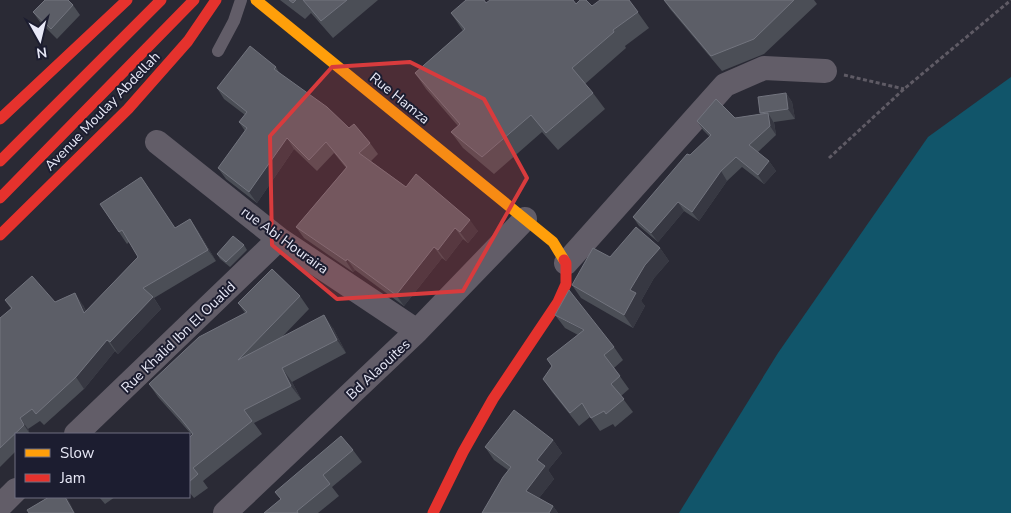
<svg xmlns="http://www.w3.org/2000/svg" width="1011" height="513" font-family="'Nunito Sans',sans-serif">
  <style>
    .water { fill: #11556a }
    .lines { fill: none; stroke-linecap: round; stroke-linejoin: round }
    .path { stroke: #5f5b65; stroke-width: 3; stroke-dasharray: 4 2.5; stroke-linecap: butt }
    .lane { stroke: #625d68; stroke-width: 12 }
    .street { stroke: #625d68; stroke-width: 24 }
    .slow { stroke: #ff9f0a; stroke-width: 11 }
    .jam { stroke: #e5322d; stroke-width: 11 }
    .wall { fill: #4b4e56 }
    .shaded-wall { fill: #373842 }
    .building { fill: #5c5e67; stroke: #72747e }
    .marked { fill: #d83b3d; fill-opacity: 0.2; stroke: #d83b3d; stroke-width: 4; stroke-linejoin: round }
    .labels { text-anchor: middle; stroke-width: 4; stroke-linejoin: round; paint-order: stroke }
    .street-label { font-size: 14px; fill: #e8e9f7; stroke: #1c1d30 }
  </style>
  <rect width="100%" height="100%" fill="#2a2a35"/>
  <path class="water" d="M1011,77V513H679L778,353L928,137Z"/>
  <g class="lines">
    <path class="path" d="M844,75L904,89
      M829,158L904,89L1011,0"/>
    <path class="lane" d="M218,51L234,21L241,0"/>
    <path class="street" d="M157,142L279,239L417,331
      M566,263L725,85L764,68L825,71
      M76,434L279,239
      M0,506L16,490
      M225,513L417,331L525,219"/>
    <path class="slow" d="M256,0L553,242L564,260"/>
    <path class="jam" d="M0,119L127,0
      M0,161L161,0
      M0,198L194,0
      M0,235L128,109L188,41L216,0
      M433,513L463,452L493,399L558,302L566,284V263L564,260"/>
  </g>
  <path class="wall" d="M280,0H378L333,38L311,13L305,19Z
    M629,0L649,28L625,46L626,48L585,84L593,93L605,109L558,150L542,132L494,174L463,148L451,132L458,126L426,89L415,73L463,31L451,13L486,3L576,4L592,6Z
    M664,0H814L817,4L764,54L722,71L670,9Z
    M73,5L80,15L57,39L40,22L33,12Z
    M276,67L280,74L349,128L370,143L378,154L371,161L406,187L478,231L468,243L463,239L446,261L442,258L404,306L355,270L353,272L304,238L296,227L346,168L334,153L317,171L294,149L257,203L226,179L218,168L245,131L239,122L245,115L224,99L217,88Z
    M786,93L792,102L795,119L774,122L776,135L758,152L769,161L776,171L764,184L742,167L727,181L699,221L684,211L658,242L639,226L633,217L690,155L710,137L703,130L697,121L735,118L761,114L760,113Z
    M100,204L175,228L190,219L198,231L216,261L154,298L161,309L118,354L115,351L84,389L44,425L40,421L28,429L30,434H16V451L0,467V318L11,309L5,300L55,302L83,305L86,311L138,257L129,242L127,244Z
    M244,245L247,250L230,267L220,259L217,254Z
    M660,248L669,261L654,278L641,301L645,306L633,328L581,298L572,285L610,257Z
    M300,296L309,309L283,336L333,328L346,353L292,382L301,399L254,423L262,434L203,481L208,488L194,498L189,492V438L192,435L158,397L149,384L245,313L238,303Z
    M555,315L614,347L623,360L614,368L629,389L621,396L633,412L615,427L613,424L600,431L590,417L579,426L552,392L543,379L552,366L547,359L578,335L565,328Z
    M553,440L562,453L548,470L554,479L539,498L553,506L558,513H482L508,470L494,460L485,447Z
    M353,450L362,462L332,487L339,496L318,513H264L281,499L275,492Z
    M99,497H115L105,504Z"/>
  <path class="shaded-wall" d="M786,93L792,102L795,119L788,109Z
    M768,113L774,123L776,135L770,126Z
    M287,138L294,149L257,203L249,192Z
    M769,161L776,171L764,184L758,175Z
    M721,171L727,181L699,221L692,212Z
    M678,202L684,211L658,242L651,233Z
    M190,219L198,231L216,261L208,250Z
    M470,220L478,231L468,243L460,232Z
    M455,228L463,239L446,261L438,250Z
    M434,247L442,258L404,306L396,295Z
    M660,248L669,261L654,278L641,301L645,306L633,328L624,315L630,290L645,265Z
    M347,259L355,270L353,272L346,261Z
    M75,293L83,305L92,325L84,313Z
    M153,297L161,309L118,354L110,342Z
    M324,315L333,328L346,353L337,340Z
    M107,340L115,351L84,389L76,377Z
    M282,368L292,382L301,399L291,386Z
    M20,418L28,429L30,434L24,425Z
    M553,440L562,453L548,470L554,479L535,503L526,491L537,460Z
    M65,497L68,499L75,513H74Z
    M553,506L558,513H549Z"/>
  <path class="building" d="M45,0H68L73,5L51,29L33,12Z
    M289,0H296L293,3Z
    M303,0H347L321,21Z
    M466,0H484L486,3L490,0H573L576,4L580,0H586L592,6L600,0H629L638,12L613,30L614,32L572,68L593,93L546,133L531,115L482,157L451,132L460,124L415,73L465,29L451,13Z
    M664,0H794L754,39L711,56Z
    M250,46L276,67L274,69L327,107L349,128L354,124L370,143L359,153L406,187L416,174L470,220L460,232L455,228L438,250L434,247L396,295L347,259L346,261L296,227L347,167L326,142L309,160L287,138L249,192L218,168L247,128L239,122L247,112L217,88Z
    M786,93L788,109L760,113L758,97Z
    M716,99L735,118L768,113L770,126L749,145L769,161L758,175L736,157L721,171L692,212L678,202L651,233L633,217L687,154L690,155L711,135L697,121Z
    M141,177L175,228L190,219L208,250L143,288L153,297L110,342L107,340L76,377L36,414L32,409L20,418L24,425L0,448V318L12,308L5,300L32,276L55,302L75,293L84,313L138,257L122,230L119,232L100,204Z
    M636,227L660,248L645,265L630,290L636,293L624,315L572,285L593,248L610,257Z
    M233,236L244,245L226,262L217,254Z
    M272,269L300,296L238,360L324,315L337,340L282,368L291,386L244,410L252,421L193,468L198,474L189,482V438L193,434L181,419L149,384L199,337L247,312L238,303Z
    M569,290L614,347L604,355L620,376L611,384L624,399L606,414L604,411L591,418L582,403L570,413L543,379L552,366L547,359L584,330L555,315Z
    M514,410L553,440L537,460L545,466L526,491L553,506L549,513H482L503,477L511,467L485,447Z
    M341,436L353,450L323,475L330,484L297,511L298,513H264L281,499L275,492Z
    M49,497H65L74,513H29L27,510Z"/>
  <path class="marked" d="M410,62L484,99L527,178L463,291L337,299L272,245L270,136L332,67Z"/>
  <g class="labels">
    <g class="street-label">
      <text transform="translate(400 98) rotate(39)" y="5">Rue Hamza</text>
      <text transform="translate(102 111) rotate(-46)" y="5">Avenue Moulay Abdellah</text>
      <text transform="translate(285 240) rotate(36)" y="5">rue Abi Houraira</text>
      <text transform="translate(178 337) rotate(-44)" y="5">Rue Khalid Ibn El Oualid</text>
      <text transform="translate(378 369) rotate(-43)" y="5">Bd Alaouites</text>
    </g>
  </g>
  <rect x="15" y="433" width="175" height="65" fill="#1c1d30" stroke="#6e6f80"/>
  <rect x="25" y="449" width="25" height="8" fill="#ff9f0a" stroke="#6e6f80"/>
  <text x="60" y="458" font-size="15" fill="#e8e9f7">Slow</text>
  <rect x="25" y="474" width="25" height="8" fill="#e5322d" stroke="#6e6f80"/>
  <text x="60" y="483" font-size="15" fill="#e8e9f7">Jam</text>
  <g transform="translate(40 40) rotate(172)" stroke="#1c1d30" stroke-width="4" paint-order="stroke">
  <path d="M0-4L9 19L0 12L-9 19Z" fill="#e8e9f7"/>
  <text y="-8" font-size="14" font-weight="bold" text-anchor="middle" fill="#e8e9f7">N</text>
  </g>
</svg>
